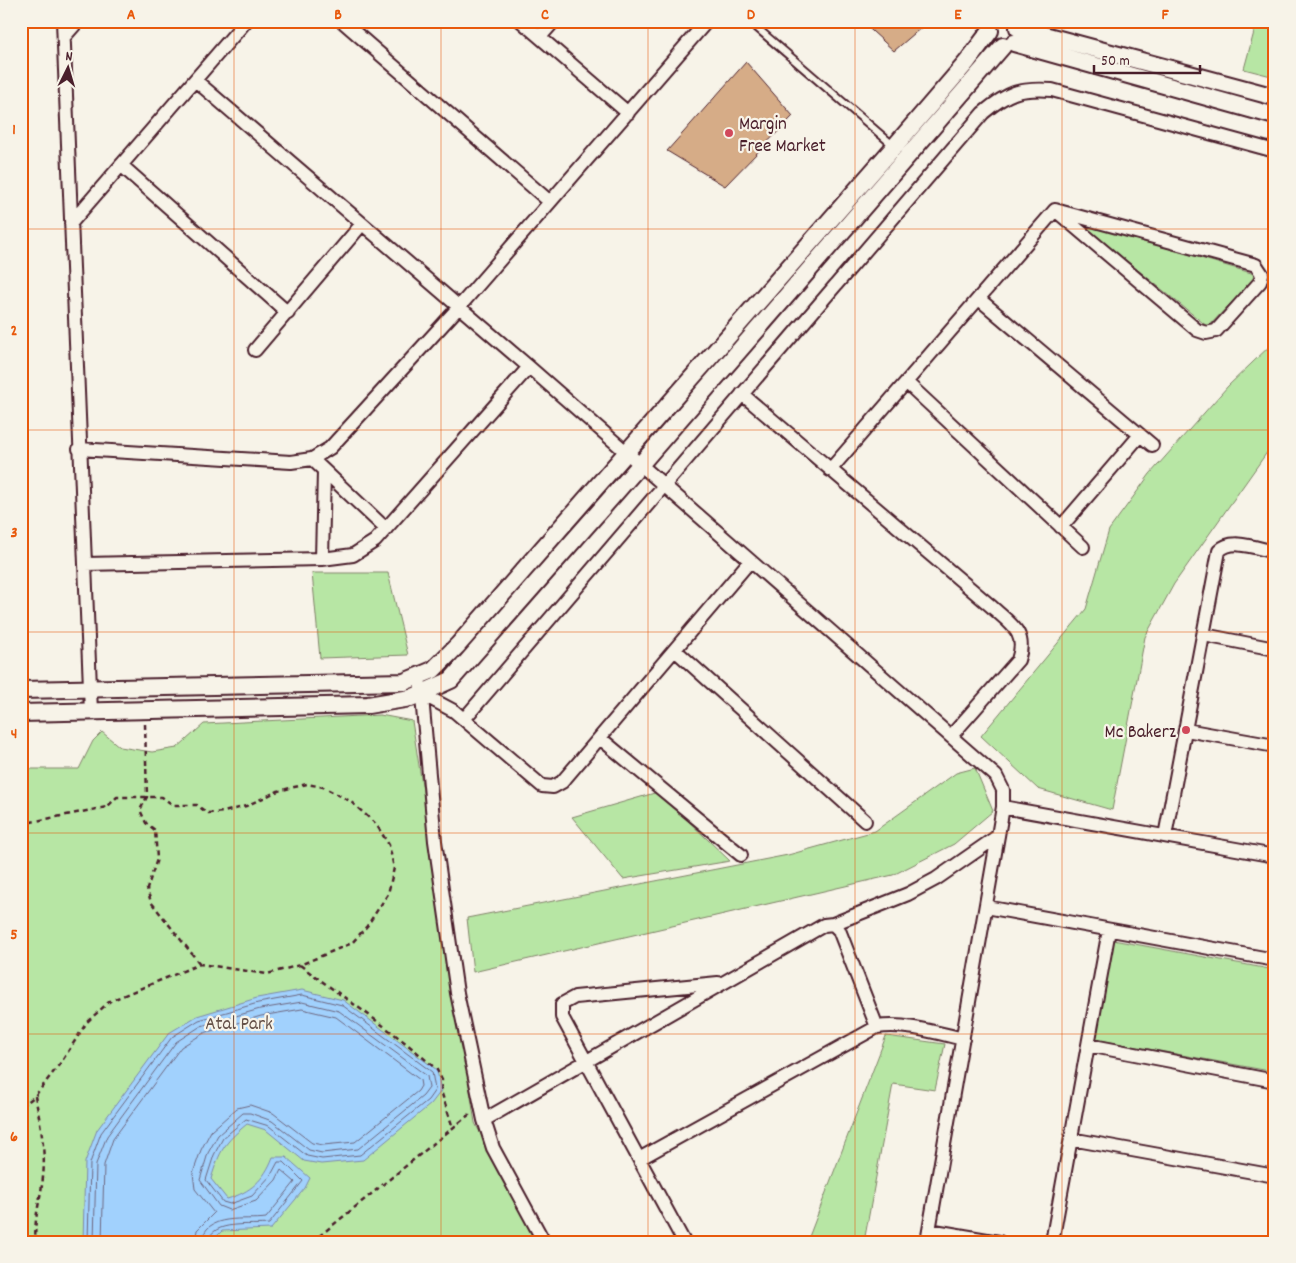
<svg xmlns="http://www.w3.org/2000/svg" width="1296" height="1263" font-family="Dekko,sans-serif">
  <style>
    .green { fill: #b7e6a4; stroke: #808268 }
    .water { fill: #a1d1fd; stroke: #7e8aa9 }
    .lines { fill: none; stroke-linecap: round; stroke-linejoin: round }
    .shore { stroke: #6d667f; stroke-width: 1 }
    .building { fill: #d6ac87; stroke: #4a1f2b }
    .service-casing { stroke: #4a1f2b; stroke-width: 10 }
    .minor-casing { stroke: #4a1f2b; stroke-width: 16 }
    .tertiary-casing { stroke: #4a1f2b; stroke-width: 20 }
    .path { stroke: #4a1f2b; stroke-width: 2.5; stroke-dasharray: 5 4; stroke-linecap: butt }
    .service { stroke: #f7f3e8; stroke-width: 6 }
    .minor { stroke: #f7f3e8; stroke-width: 12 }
    .tertiary { stroke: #f7f3e8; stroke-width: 16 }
    .grid { fill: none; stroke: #e8590c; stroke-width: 1; stroke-opacity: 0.55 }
    .poi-dot { fill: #d1495b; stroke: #f7f3e8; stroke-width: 2 }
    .labels { text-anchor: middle; stroke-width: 4.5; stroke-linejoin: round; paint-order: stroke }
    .poi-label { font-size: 19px; fill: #4a1f2b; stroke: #f7f3e8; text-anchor: start }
    .park-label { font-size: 19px; fill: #655149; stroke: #f7f3e8 }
    .neatline { fill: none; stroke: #e8590c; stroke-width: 2 }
    .grid-label { font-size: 16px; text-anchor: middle; font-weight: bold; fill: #e8590c }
  </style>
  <rect width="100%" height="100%" fill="#f7f3e8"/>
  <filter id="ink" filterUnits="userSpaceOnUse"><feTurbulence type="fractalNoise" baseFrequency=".02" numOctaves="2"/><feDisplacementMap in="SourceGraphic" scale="10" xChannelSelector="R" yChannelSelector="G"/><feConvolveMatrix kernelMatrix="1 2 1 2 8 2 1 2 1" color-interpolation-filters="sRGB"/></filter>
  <g filter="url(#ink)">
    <path class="green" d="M1257,21H1275V77L1244,69Z
      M1079,222L1258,275L1208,327Z
      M1275,341V441L1174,584L1145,637L1112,810L1038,789L981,736L1086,609L1109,530L1150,474L1228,386Z
      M312,573H388L408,655L320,658Z
      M380,715L412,721L475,1123L538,1242H21V769H79L93,741L102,732L120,747L152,752L177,748L204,724Z
      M975,768L993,811L954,844L893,875L473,972L467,918L788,855L875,831L956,773Z
      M658,792L730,861L623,879L572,817Z
      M1113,940L1275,970V1072L1094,1039Z
      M886,1036L945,1044L935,1090L893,1084L864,1242H807Z"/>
    <path class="water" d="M302,990L343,1000L437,1070L441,1091L431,1104L363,1160L321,1164L304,1161L266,1130L247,1124C224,1143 220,1150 211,1179L227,1199C251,1192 264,1180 273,1157H286L310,1178L305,1188L271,1229L222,1231L211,1242H83L85,1162L97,1130L169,1033L197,1016L257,998Z"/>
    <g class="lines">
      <path class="shore" d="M88,1242L90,1163L101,1133L172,1037L199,1020L258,1003L302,995L342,1005L432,1072L435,1090L428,1100L360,1155L322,1159L307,1156L269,1126L246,1119L223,1138L214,1155L206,1180L223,1202L230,1204L252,1196L271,1175L278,1162H284L303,1181L269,1224C252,1226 211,1219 208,1242
        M94,1242L96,1164L107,1136L176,1042L201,1026L260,1009L302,1002L339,1011L427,1076L429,1088L423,1096L358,1149L322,1153L309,1150L272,1121L250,1113H243L218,1135L208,1153L200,1180L219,1206L229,1210L256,1201L276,1180L281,1170L295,1182L266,1218C246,1221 204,1212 202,1242
        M102,1242L104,1165L113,1139L181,1047L204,1033L261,1016L302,1009L336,1017L420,1080L421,1086L418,1091L355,1142L323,1145L312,1143L273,1113L250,1105L237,1108L211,1131L201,1150L193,1173L195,1189L214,1213L197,1230L195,1242"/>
    </g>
    <path class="building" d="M861,21H929L894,51Z
      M746,62L793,116L725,186L667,151Z"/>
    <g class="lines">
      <g class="service-casing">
        <path id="service" d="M749,21L894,146"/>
      </g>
      <g class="minor-casing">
        <path id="minor" d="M63,21L91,712
          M342,21L550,202
          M521,21L628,113
          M64,37L78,21
          M540,37L554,21
          M195,80L529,367L996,776L1003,790V807L927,1242
          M121,165L288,313
          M71,223L246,21
          M979,299L1152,445
          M255,350L362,224
          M906,382L1083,547
          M742,394L992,607C1010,624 1028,632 1018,660L951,736
          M79,449L291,462L312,459L330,448L459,307L707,21
          M312,459L386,529
          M830,470L1055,210L1256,265L1262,274L1260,282L1216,331L1206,333L1197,330L1055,210
          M1061,527L1140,435
          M322,559L324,471
          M85,564L322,559L353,555L375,541L529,367
          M1204,635L1275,649
          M675,650L865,821
          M421,686L435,841L457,993L484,1120L493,1148L544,1242
          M422,694L454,711L542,786L553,787L562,782L750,561
          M465,718L983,113C1008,92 1019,88 1052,90L1275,151
          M1186,730L1275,746
          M600,738L741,855
          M1003,807L1275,856
          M1165,836L1219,551C1232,537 1258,549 1275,552
          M986,907L1275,960
          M833,924L908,894L936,879L998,836
          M1088,1045L1275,1081
          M484,1120L824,925L833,924L839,930L877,1027
          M1071,1139L1275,1176
          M639,1159L877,1027C906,1023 934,1032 963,1039
          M929,1230L999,1242
          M684,1242L562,1017V1004L575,997L718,983
          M1052,1242L1109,930"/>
      </g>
      <g class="tertiary-casing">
        <path id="tertiary" d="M1018,28L1275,97
          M1014,43L1275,116
          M21,690L404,682L433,670L458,645L894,147L967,62L990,31
          M21,713L368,705L411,698L451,680L640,465L1003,46"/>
      </g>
      <path class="path" d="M145,724L147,797L140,810L146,823L155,830L157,859L147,889L151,902L200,964
        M21,824L107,807L117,797H162L173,805H197L207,813L224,812L246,806L278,791L307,784L323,787L350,801L376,824L389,845L394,868L388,894L367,926L352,943L300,965L267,974L200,964L110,1001L87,1022L62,1061L35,1096L21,1107
        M300,965C346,1000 394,1030 437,1070L442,1080L441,1091L453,1128
        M35,1096C40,1121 46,1151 43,1177C41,1199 33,1219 36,1242
        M312,1242L470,1114"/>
      <use href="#service" class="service"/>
      <use href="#minor" class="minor"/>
      <use href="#tertiary" class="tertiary"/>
    </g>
  </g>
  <path class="grid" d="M234,21V1242M441,21V1242M648,21V1242M855,21V1242M1062,21V1242M21,229H1275M21,430H1275M21,632H1275M21,833H1275M21,1034H1275"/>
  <g class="poi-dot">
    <circle cx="729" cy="133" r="5"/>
    <circle cx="1186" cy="730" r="5"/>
  </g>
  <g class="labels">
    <g class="poi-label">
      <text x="739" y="129">Margin<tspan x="739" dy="22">Free Market</tspan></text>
      <text x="1176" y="737" text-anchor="end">Mc Bakerz</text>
    </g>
    <g class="park-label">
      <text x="239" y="1029">Atal Park</text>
    </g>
  </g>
  <rect width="1296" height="1263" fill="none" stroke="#f7f3e8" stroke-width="55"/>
  <g transform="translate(68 68) rotate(5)" stroke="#f7f3e8" stroke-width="4" paint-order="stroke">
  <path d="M0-4L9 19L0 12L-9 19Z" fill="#4a1f2b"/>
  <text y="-8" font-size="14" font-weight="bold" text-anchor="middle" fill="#4a1f2b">N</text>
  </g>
  <path d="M1094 65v8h106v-8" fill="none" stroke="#4a1f2b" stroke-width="2.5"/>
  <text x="1101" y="65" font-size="15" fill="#4a1f2b" stroke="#f7f3e8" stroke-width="4" paint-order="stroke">50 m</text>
  <rect x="28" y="28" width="1240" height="1208" class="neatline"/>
  <g class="grid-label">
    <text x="131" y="19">A</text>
    <text x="338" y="19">B</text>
    <text x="545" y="19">C</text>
    <text x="751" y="19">D</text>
    <text x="958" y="19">E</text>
    <text x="1165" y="19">F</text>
    <text x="14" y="134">1</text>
    <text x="14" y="335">2</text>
    <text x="14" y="537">3</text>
    <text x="14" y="738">4</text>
    <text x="14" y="939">5</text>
    <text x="14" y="1141">6</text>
  </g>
</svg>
